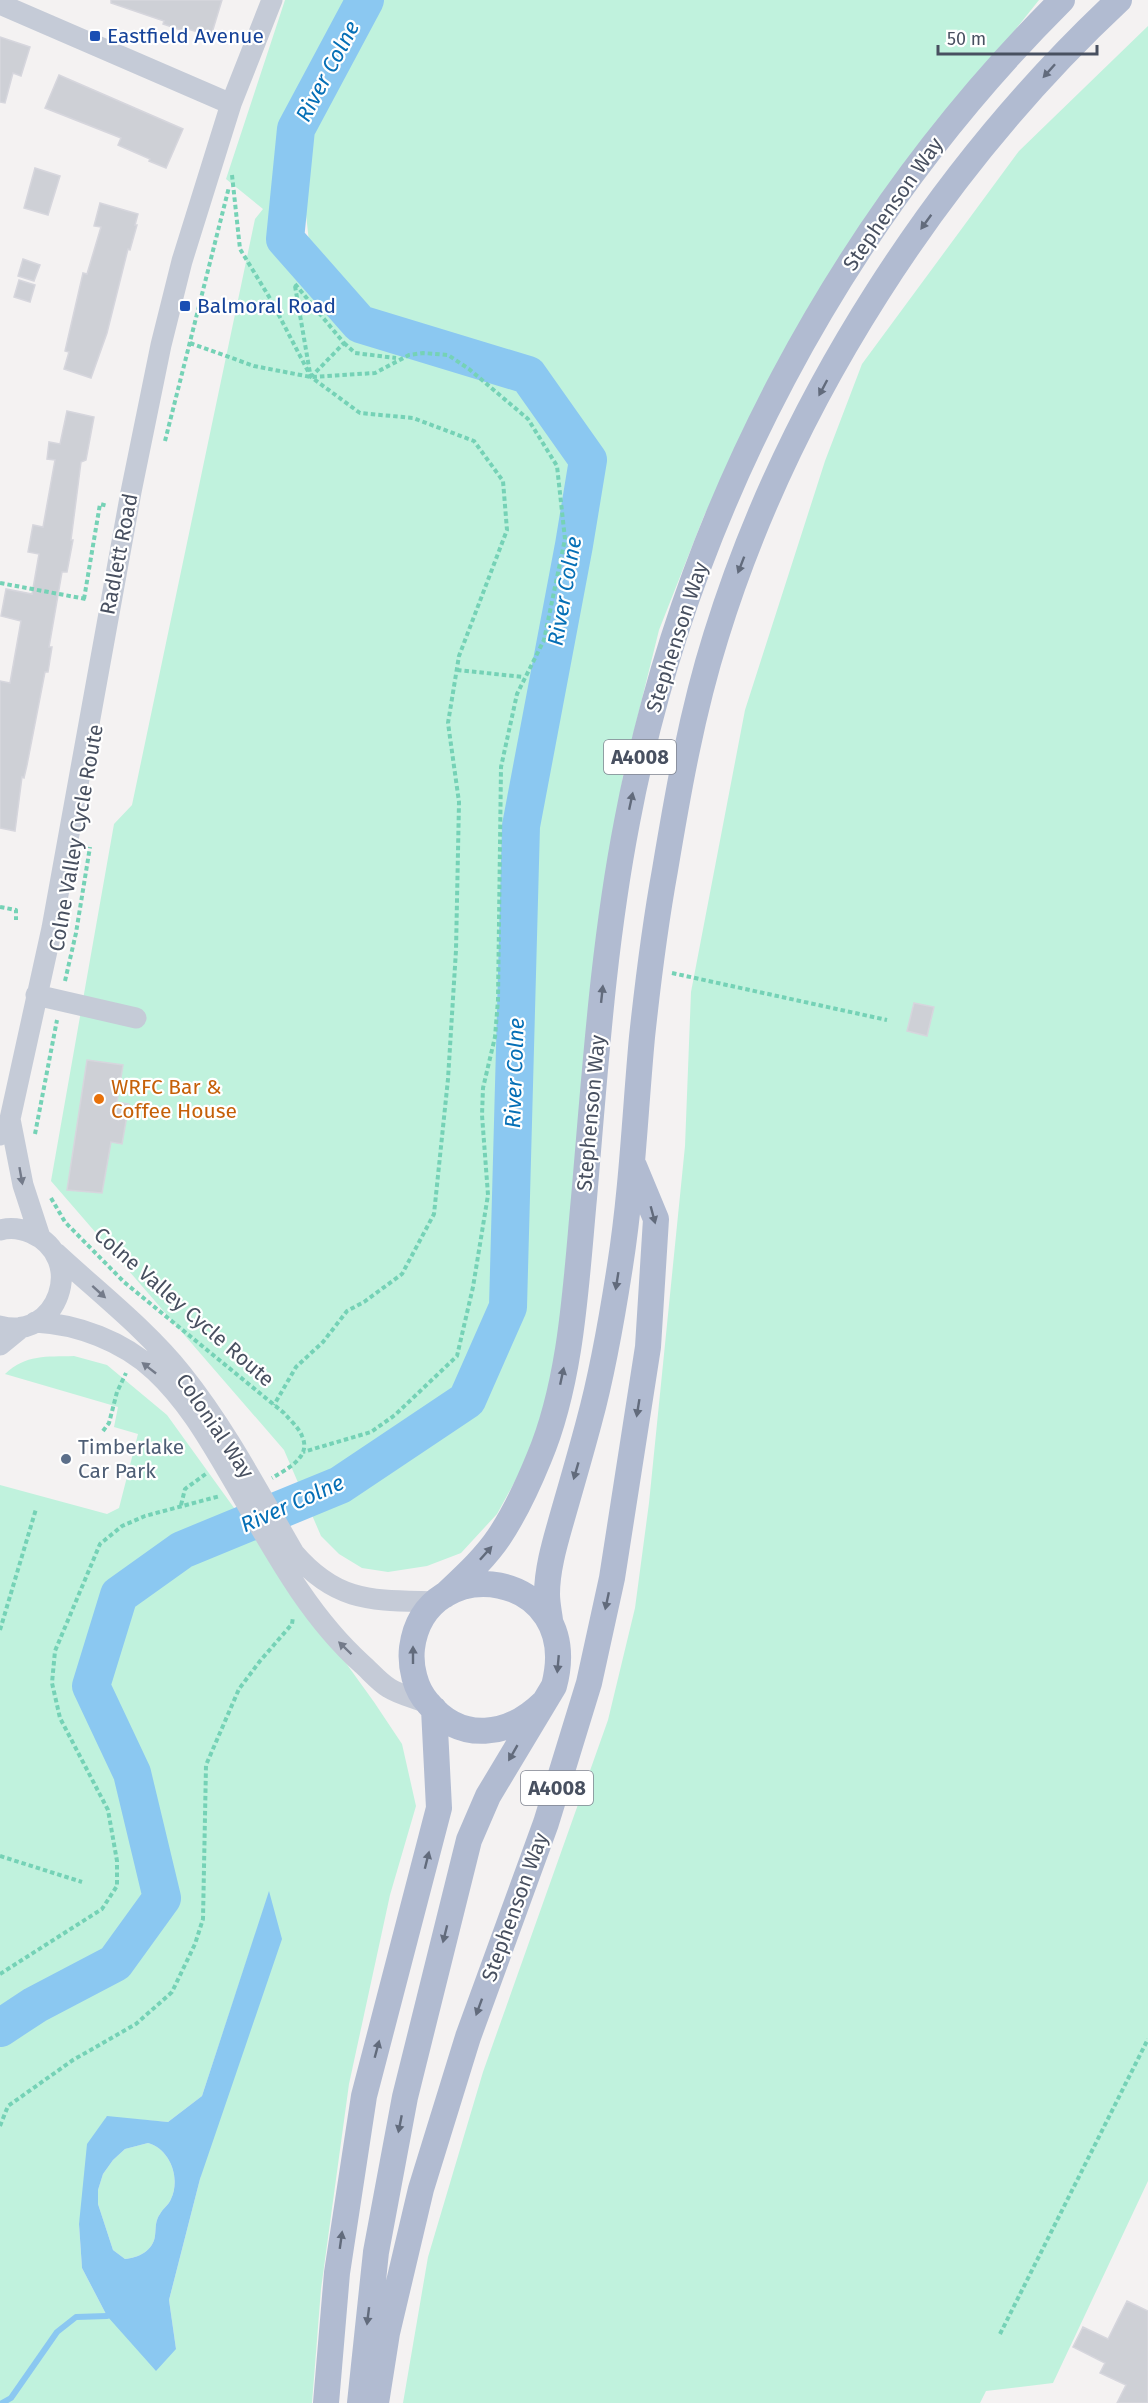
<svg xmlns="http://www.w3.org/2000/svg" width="1148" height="2403" font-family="'Fira Sans',sans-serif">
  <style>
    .green { fill: #c0f2dd; fill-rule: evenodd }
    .water { fill: #8bc8f1; fill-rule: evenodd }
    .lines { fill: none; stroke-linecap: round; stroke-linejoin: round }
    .stream { stroke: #8bc8f1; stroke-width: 6 }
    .river { stroke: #8bc8f1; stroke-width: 38 }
    .building { fill: #ced0d6; stroke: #d6d6dd; stroke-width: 1.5 }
    .path { stroke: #75d2b6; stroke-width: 4; stroke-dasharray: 4.5 3; stroke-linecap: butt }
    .minor { stroke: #c5cbd7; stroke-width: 21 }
    .major { stroke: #b1bbd1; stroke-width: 26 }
    .oneway { fill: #626b7c }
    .oneway2 { fill: #747b8a }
    .transit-dot { fill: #1a4fb4; stroke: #fff; stroke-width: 2 }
    .food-dot { fill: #e8710a; stroke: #fff; stroke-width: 2 }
    .service-dot { fill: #5c6f8a; stroke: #fff; stroke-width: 2 }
    .labels { text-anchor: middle; stroke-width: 4.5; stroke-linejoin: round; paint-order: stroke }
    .shield { fill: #fff; stroke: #7f8490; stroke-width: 1.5 }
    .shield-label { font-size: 20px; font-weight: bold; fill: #485060 }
    .transit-label { font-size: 21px; fill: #164399; stroke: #fff; text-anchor: start }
    .street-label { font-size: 21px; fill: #485060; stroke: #fff }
    .food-label { font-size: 21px; fill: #c56008; stroke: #fff; text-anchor: start }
    .service-label { font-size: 21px; fill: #4e5e75; stroke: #fff; text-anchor: start }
    .water-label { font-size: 22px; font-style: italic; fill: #056fb6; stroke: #fff }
  </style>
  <rect width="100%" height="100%" fill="#f4f2f2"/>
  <path class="green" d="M285,0H361L291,126L283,226L310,251L300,159L352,35L373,0H1039L912,159L775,370L704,516L659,630L623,776L596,951L555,1373L526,1461L497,1514L461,1553L427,1566L388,1572L362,1568L339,1554L321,1536L284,1450L51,1181L114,824L132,805L255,219L263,209L226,179Z
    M1148,26V2181L1053,2383L986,2391L980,2403H403L428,2257L483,2072L608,1720L635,1608L649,1503L685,1146L691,992L745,710L825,461L862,364L1019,151Z
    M74,1356L107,1365L167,1415L374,1702L402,1744L416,1806L390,1895L349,2084L321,2289L312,2403H0V1485L107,1514L119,1508L138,1434L114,1427L118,1407L5,1374C26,1354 46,1357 74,1356ZM269,1893L200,2179L169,2300L176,2349L107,2316L82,2268L79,2224L106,2117L168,2122L202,2096Z
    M148,2143C170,2149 181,2178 171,2199C169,2205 163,2208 160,2214C155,2221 156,2227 155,2236C153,2251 138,2258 125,2259L113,2250L98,2204V2190L103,2174L113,2160L125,2149Z"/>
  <path class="water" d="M269,1891L282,1939L200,2179L169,2300L176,2349L156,2371L107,2316L82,2268L79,2224L87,2144L107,2116L168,2122L202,2096ZM148,2143C170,2149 181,2178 171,2199C169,2205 163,2208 160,2214C155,2221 156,2227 155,2236C153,2251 138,2258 125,2259L113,2250L98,2204V2190L103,2174L113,2160L125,2149Z"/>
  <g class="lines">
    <path class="stream" d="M2,2403L11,2398L57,2332L76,2317L107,2316"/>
    <path class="river" d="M0,2028L35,2005L115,1963L162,1898L132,1773L91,1686L119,1595L182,1550L340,1485L467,1400L508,1307L521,826L574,545L588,460L528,375L360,324L285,239L296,129L365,0"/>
  </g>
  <path class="building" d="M111,0H222L211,36L188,29L187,32L163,24L164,21L111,3Z
    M0,37L30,47L21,76L13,73L5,103L0,102Z
    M59,75L183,129L166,168L149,161L150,159L118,145L121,138L45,108Z
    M35,168L60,176L48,215L24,208Z
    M100,203L138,214L135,225H137L130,250L128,249L107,333L91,378L64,369L69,352L65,351L83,273L87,274L101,227L94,226Z
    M23,259L40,265L34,281L18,276Z
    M19,280L35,285L30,302L14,297Z
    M67,411L94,417L86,460L81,462L71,540H73L67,572H62L49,647H52L48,672H45L27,765L24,778L22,777L15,831L0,828V681L10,683L21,621L1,616L6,589L32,594L39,554L28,552L33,525L43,527L55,460L47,459L49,442L60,444Z
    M914,1003L934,1007L927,1036L907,1031Z
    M87,1060L123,1065L117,1102L129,1104L122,1144L111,1142L102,1193L67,1190Z
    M1127,2301L1148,2311V2403H1117L1126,2385L1100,2373L1105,2363L1073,2347L1083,2327L1108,2339Z"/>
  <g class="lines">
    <path class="path" d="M232,175L240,249L271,300L311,377L360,413L413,418L474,441L503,481L507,530L459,656L448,723L459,802L456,950L448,1079L434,1214L402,1274L364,1302L347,1311L323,1342L296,1367L274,1405
      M295,284L344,343L312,376
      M295,286L310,373
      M190,343L254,366L311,377L375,373L409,355L423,353L448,355L469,369L528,419L557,466L565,539L544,640L517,694L501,767L498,1000L495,1037L483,1088L482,1115L488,1195L473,1287L457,1356L395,1415L371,1432L303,1452
      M344,343L355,353L396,358
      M165,441L229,187
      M0,583L86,599
      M84,599L100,504L108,506
      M457,670L524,677
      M0,907L16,910V920
      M672,973L887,1020
      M65,981L76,933L90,847
      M35,1134L57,1020
      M51,1198L65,1222L124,1282L284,1413C290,1420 299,1428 302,1436C312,1457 287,1469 272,1478
      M103,1431L109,1423L117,1392L126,1373
      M181,1505L185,1489L207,1473
      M0,1630L36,1509
      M0,1856L82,1882
      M0,1974L102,1909L117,1886V1861L108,1810L60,1718L52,1683L55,1651L100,1544L122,1526L145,1516L220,1496
      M0,2126L8,2106L73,2060L136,2024L172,1992L195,1944L203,1919L206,1765L239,1689L260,1661L292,1624L293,1617
      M1000,2334L1148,2039"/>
    <path class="minor" d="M0,4L231,104
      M36,995L136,1018
      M10,1119L23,1185L40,1237
      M0,1135L10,1119L52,928L131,492L161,345L182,261L231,104L272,0
      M0,1230C11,1227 22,1229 31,1233C88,1258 57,1342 0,1326
      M56,1253C98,1292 146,1329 182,1374C226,1429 259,1493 294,1553C338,1604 374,1600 437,1602
      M35,1322C77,1324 123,1341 155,1371C185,1399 206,1434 227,1470C267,1537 303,1611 362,1664C370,1671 379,1682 389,1688C400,1695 415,1698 427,1703
      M0,1345L22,1327"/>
    <path class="major" d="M445,1595C464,1577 485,1558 499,1537C515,1513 528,1485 539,1458C572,1380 576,1282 584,1198C595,1072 603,946 627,822C685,514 840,221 1062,0
      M550,1620C549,1612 547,1603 547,1594C547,1571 554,1546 560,1525C570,1490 580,1456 589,1422C603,1371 612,1318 620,1266C632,1190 635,1113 642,1037C648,981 655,925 665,870C678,792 692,712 716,636C789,400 939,168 1119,0
      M326,2403L337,2273L364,2096L439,1808L434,1709
      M360,2403L376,2252L405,2097L469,1840L488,1796L554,1686C585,1569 425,1548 412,1648C410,1666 415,1689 428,1703C461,1744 509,1736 543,1703
      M376,2403L387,2333L421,2189L468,2037L546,1823L589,1683L612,1578L648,1347L656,1219L634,1166"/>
  </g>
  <defs><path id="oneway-solid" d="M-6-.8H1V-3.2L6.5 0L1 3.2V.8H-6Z" transform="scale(1.5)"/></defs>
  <g class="oneway">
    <use href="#oneway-solid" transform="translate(1049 71) rotate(132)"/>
    <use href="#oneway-solid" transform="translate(926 222) rotate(126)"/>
    <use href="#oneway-solid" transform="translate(823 388) rotate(118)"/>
    <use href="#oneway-solid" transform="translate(741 565) rotate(111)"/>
    <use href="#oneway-solid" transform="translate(631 801) rotate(-78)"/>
    <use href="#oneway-solid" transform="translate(602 994) rotate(-84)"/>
    <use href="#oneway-solid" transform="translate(653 1215) rotate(75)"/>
    <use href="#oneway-solid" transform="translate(617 1281) rotate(99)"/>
    <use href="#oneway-solid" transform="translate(562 1376) rotate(-78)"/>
    <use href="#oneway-solid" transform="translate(638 1408) rotate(99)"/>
    <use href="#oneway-solid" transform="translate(576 1471) rotate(106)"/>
    <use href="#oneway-solid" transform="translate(486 1553) rotate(-48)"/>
    <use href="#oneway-solid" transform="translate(607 1601) rotate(102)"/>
    <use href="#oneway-solid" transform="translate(413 1655) rotate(-90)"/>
    <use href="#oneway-solid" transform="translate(558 1664) rotate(95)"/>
    <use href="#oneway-solid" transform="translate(513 1753) rotate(120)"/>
    <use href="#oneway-solid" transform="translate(427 1860) rotate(-76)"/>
    <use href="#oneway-solid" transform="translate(445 1934) rotate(104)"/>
    <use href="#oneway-solid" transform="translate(479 2007) rotate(110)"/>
    <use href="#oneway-solid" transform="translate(377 2049) rotate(-75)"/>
    <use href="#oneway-solid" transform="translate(400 2124) rotate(101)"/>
    <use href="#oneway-solid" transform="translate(341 2240) rotate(-82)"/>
    <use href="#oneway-solid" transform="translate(368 2316) rotate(97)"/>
  </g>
  <g class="oneway2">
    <use href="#oneway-solid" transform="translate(21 1176) rotate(80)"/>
    <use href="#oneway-solid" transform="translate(99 1292) rotate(42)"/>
    <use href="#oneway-solid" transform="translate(149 1368) rotate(-142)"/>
    <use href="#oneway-solid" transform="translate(345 1648) rotate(-136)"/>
  </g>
  <g class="transit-dot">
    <rect x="89" y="30" width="12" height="12" rx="3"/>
    <rect x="179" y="300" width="12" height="12" rx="3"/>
  </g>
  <circle class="food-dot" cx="99" cy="1099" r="6"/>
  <circle class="service-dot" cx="66" cy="1459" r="6"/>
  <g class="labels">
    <g class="shield">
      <rect x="604" y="740" width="72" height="34" rx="4.5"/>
      <rect x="521" y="1771" width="72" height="34" rx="4.5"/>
    </g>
    <g class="shield-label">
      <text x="640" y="764">A4008</text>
      <text x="557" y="1795">A4008</text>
    </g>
    <g class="transit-label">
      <text x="107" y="43">Eastfield Avenue</text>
      <text x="197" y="313">Balmoral Road</text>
    </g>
    <g class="street-label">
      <text transform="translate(893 204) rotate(-55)" y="7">Stephenson Way</text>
      <text transform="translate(119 554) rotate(-79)" y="7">Radlett Road</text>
      <text transform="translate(677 637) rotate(-72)" y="7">Stephenson Way</text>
      <text transform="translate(76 838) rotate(-80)" y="7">Colne Valley Cycle Route</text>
      <text transform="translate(591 1113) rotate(-85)" y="7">Stephenson Way</text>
      <text transform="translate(184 1307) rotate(41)" y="7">Colne Valley Cycle Route</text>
      <text transform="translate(215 1426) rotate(56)" y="7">Colonial Way</text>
      <text transform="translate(515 1907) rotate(-70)" y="7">Stephenson Way</text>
    </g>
    <g class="food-label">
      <text x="111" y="1094">WRFC Bar &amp;<tspan x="111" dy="24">Coffee House</tspan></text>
    </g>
    <g class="service-label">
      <text x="78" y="1454">Timberlake<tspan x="78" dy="24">Car Park</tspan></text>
    </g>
    <g class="water-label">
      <text transform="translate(327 71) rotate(-62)" y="8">River Colne</text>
      <text transform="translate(564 591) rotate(-80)" y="8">River Colne</text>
      <text transform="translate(514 1073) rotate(-88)" y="8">River Colne</text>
      <text transform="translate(292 1503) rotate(-24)" y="8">River Colne</text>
    </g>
  </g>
  <path d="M938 45v9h159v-9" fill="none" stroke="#485060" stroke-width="3"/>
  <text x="947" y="45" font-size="18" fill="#485060" stroke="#ffffff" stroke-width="4.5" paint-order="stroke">50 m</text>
</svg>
